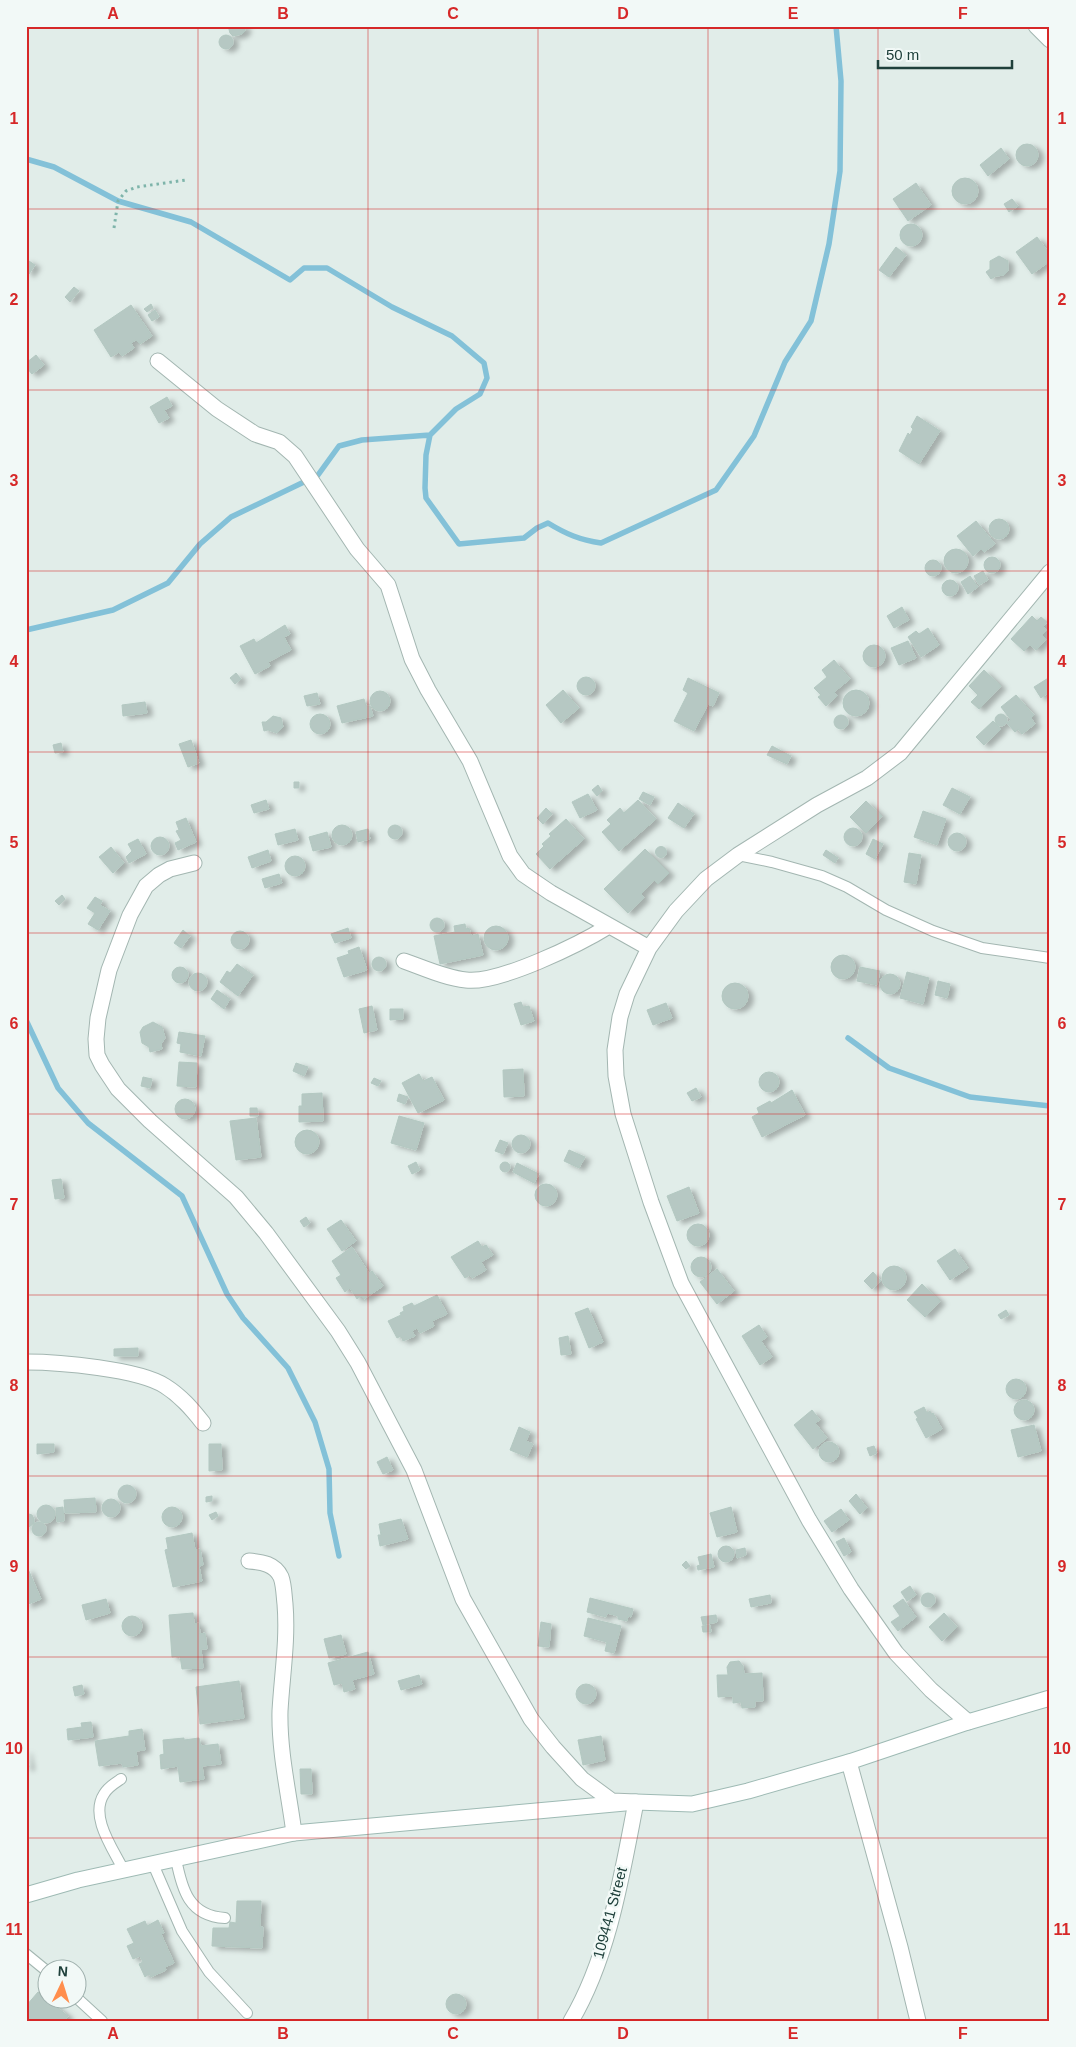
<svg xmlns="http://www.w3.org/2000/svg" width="1076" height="2047" font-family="Arial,sans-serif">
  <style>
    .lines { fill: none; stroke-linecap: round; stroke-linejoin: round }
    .stream { stroke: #83c1d8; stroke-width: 5.5 }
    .building { fill: #b6c8c3; stroke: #b3c8c1; filter: url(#shadow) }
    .lane-casing { stroke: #a3b6b1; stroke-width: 12 }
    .street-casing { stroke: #a3b6b1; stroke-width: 17 }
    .secondary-casing { stroke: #9ebab4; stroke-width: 17 }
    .path { stroke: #7eb4aa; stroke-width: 3; stroke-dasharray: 2.5 4; stroke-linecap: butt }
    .lane { stroke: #fff; stroke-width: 10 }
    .street { stroke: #fff; stroke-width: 15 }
    .secondary { stroke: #fff; stroke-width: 15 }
    .grid { fill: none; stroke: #d62828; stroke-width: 1; stroke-opacity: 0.55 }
    .labels { text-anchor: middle; stroke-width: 5; stroke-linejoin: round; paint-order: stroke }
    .street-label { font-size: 15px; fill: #1f403b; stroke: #f2f9f7 }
    .neatline { fill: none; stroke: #d62828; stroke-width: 2 }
    .grid-label { font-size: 16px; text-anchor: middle; font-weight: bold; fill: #d62828 }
  </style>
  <defs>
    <filter id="shadow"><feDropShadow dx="5.5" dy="3" stdDeviation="2.5" flood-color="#0004"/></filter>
  </defs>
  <rect width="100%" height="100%" fill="#e1ede9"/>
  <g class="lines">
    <path class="stream" d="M26,159L54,167L118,201L191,222L290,280L304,268H327L392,307L452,336L484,363L487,378L480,394L456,409L430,435L426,455L425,488L426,498L459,544L524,538L537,528L548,523C566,534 580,540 601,543L716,490L754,436L785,362L811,321L829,244L840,171L841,81L836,26
      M318,475L339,446L362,440L430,435
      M26,630L113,610L168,583L200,544L231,517L306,481
      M26,1020L58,1088L88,1123L182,1196L227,1294L243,1318L288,1368L315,1422L329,1469L330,1513L339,1556
      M848,1038L889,1068L970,1097L1050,1106"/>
  </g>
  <path class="building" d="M228,26H245V31L242,34L233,36L230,33Z
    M219 42a7 7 0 1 1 14 0a7 7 0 1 1-14 0Z
    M1016 155a11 11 0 1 1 22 0a11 11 0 1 1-22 0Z
    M1001,148L1009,159L988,176L980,165Z
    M952 191a13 13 0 1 1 26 0a13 13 0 1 1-26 0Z
    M916,183L931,205L908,221L893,199Z
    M1012,199L1018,206L1009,212L1004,204Z
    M900 235a11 11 0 1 1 22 0a11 11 0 1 1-22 0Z
    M1037,237L1050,254V261L1032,274L1016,252Z
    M896,247L906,255L889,277L879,270Z
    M999,256L1008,261V271L1004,275L996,276L991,279L986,272L990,269V261Z
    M26,259L35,265L29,274L26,272Z
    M74,287L79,291L70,302L65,297Z
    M151,304L153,308L147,312L144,309Z
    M131,305L152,336L140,344L136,340L131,343L134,348L122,356L119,352L111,357L94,330Z
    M155,310L159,317L152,321L148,315Z
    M36,355L44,365L32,374L26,367V363Z
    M167,397L172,406L164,410L169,418L159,423L150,407Z
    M917,416L940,431L919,464L899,451L908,433L910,435L913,429L911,427Z
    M989 529a10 10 0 1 1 20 0a10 10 0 1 1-20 0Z
    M976,521L995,544L984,552L981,549L973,556L957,536Z
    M944 561a12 12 0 1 1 24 0a12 12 0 1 1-24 0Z
    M984 565a8 8 0 1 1 16 0a8 8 0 1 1-16 0Z
    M925 568a8 8 0 1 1 16 0a8 8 0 1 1-16 0Z
    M983,571L988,580L979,585L974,576Z
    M970,576L978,587L968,594L961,582Z
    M942 588a8 8 0 1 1 16 0a8 8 0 1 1-16 0Z
    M902,607L909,620L894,628L887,616Z
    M1032,616L1037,621L1041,617L1047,622L1043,627L1047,630L1042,635L1046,639L1036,650L1030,645L1024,651L1011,639Z
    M285,625L290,634L284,637L291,650L268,662L270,666L255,674L240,646L254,639L256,643Z
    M928,628L939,645L921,657L908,637L916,631L919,634Z
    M908,641L916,658L899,665L891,648Z
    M863 656a11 11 0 1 1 22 0a11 11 0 1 1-22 0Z
    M834,660L850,679L834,692L837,696L826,706L818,697L821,695L814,688L827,677L822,670Z
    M984,670L1001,686L979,709L971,702L978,695L969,686Z
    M236,673L241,679L235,684L230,678Z
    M577 686a9 9 0 1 1 18 0a9 9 0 1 1-18 0Z
    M1050,677L1049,692L1041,698L1034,687Z
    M688,678L719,693L713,706L708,704L694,731L674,721L688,693L683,690Z
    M843 703a13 13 0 1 1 26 0a13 13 0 1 1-26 0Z
    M563,690L579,708L561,723L546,705Z
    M370 701a10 10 0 1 1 20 0a10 10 0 1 1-20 0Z
    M317,693L320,704L307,706L304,696Z
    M1016,695L1034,715L1031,718L1035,724L1022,734L1018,729L1015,732L1007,723L1011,720L1001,707Z
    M364,699L366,706H370L373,716L342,723L337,706Z
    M145,702L147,713L123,716L122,705Z
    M995 720a6 6 0 1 1 12 0a6 6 0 1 1-12 0Z
    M310 724a10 10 0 1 1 20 0a10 10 0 1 1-20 0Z
    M834 722a7 7 0 1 1 14 0a7 7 0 1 1-14 0Z
    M273,716L281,718L283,727L277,733L268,730L264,731L262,722H266Z
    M993,721L1001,729L984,745L976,737Z
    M191,740L199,763L188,767L179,744Z
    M61,743L63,752L55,753L53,745Z
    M772,746L791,756L787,764L767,755Z
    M294,782H299V788H294Z
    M598,785L602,791L597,796L592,790Z
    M952,788L970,797L960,814L943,805Z
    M643,792L654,797L650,805L639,799Z
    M588,794L597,810L580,818L572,802Z
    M266,800L269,809L254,813L251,805Z
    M638,800L656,819L619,851L602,832L611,824L607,820L620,808L624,813Z
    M866,801L882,816L866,833L850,817Z
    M678,803L694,814L684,828L668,818Z
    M546,808L552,814L543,824L537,818Z
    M923,811L946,819L937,845L914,837Z
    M186,818L196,842L178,850L175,843L181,840L176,831L179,830L176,822Z
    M566,819L584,839L550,869L536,854L544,846L542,844L551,836L549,834Z
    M332 835a10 10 0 1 1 20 0a10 10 0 1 1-20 0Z
    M388 832a7 7 0 1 1 14 0a7 7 0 1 1-14 0Z
    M844 837a9 9 0 1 1 18 0a9 9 0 1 1-18 0Z
    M295,829L298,840L278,845L275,834Z
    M368,829L370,839L358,842L356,832Z
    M327,832L331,847L313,851L309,837Z
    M948 842a9 9 0 1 1 18 0a9 9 0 1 1-18 0Z
    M151 846a9 9 0 1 1 18 0a9 9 0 1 1-18 0Z
    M138,839L146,854L129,863L126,857L132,851L128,844Z
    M873,839L883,844L875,859L866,854Z
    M655.5 852a5.5 5.5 0 1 1 11 0a5.5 5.5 0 1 1-11 0Z
    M111,847L124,863L113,873L99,857Z
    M645,849L669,873L658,884L654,880L641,894L644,898L628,913L604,889Z
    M268,850L271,861L252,868L248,857Z
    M826,850L838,858L835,863L823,855Z
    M909,853L921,855L916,884L904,882Z
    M285 866a10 10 0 1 1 20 0a10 10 0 1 1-20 0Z
    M279,874L282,883L265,888L262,879Z
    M62,895L65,899L59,905L55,901Z
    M95,897L102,901L100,905L110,911L98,930L88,924L95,913L87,908Z
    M430 925a7 7 0 1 1 14 0a7 7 0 1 1-14 0Z
    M465,924L466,929L469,928L471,936L478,934L483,955L440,964L434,936L455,932L454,926Z
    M484 938a12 12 0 1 1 24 0a12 12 0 1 1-24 0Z
    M348,928L351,938L335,943L331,934Z
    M183,930L190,936L181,948L174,943Z
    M231 940a9 9 0 1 1 18 0a9 9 0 1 1-18 0Z
    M359,947L367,970L344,977L337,958L349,954L348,951Z
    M831 967a12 12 0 1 1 24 0a12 12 0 1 1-24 0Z
    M372 964a7 7 0 1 1 14 0a7 7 0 1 1-14 0Z
    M237,964L253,975L238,996L220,982L227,971L230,973Z
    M172 975a8 8 0 1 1 16 0a8 8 0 1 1-16 0Z
    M860,967L880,971L877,985L857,981Z
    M907,972L929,978L923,1004L900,998Z
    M189 982a9 9 0 1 1 18 0a9 9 0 1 1-18 0Z
    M880 984a10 10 0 1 1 20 0a10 10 0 1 1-20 0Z
    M938,981L950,984L947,998L935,995Z
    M722 996a13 13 0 1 1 26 0a13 13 0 1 1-26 0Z
    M217,990L230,999L224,1009L211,999Z
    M521,1002L523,1007L529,1006L534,1021L521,1025L514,1004Z
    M666,1003L672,1018L653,1025L647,1010Z
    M372,1006L377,1030L364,1033L359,1009Z
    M390,1009H403V1019L390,1020Z
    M153,1022L162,1027L165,1038L161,1044L162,1049L150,1052L149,1047L142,1043L140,1032L143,1027Z
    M179,1032L205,1036L201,1056L180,1052L181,1044L177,1043Z
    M179,1062L197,1063L196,1087L177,1086Z
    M296,1063L308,1067L304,1076L293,1071Z
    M523,1069L524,1096L504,1097L503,1070Z
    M759 1082a10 10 0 1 1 20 0a10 10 0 1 1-20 0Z
    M419,1074L423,1081L432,1077L444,1100L418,1113L402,1083Z
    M143,1077L152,1079L150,1088L141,1086Z
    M374,1078L381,1081L378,1086L371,1083Z
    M696,1088L701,1097L692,1101L687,1093Z
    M792,1090L805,1115L762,1137L752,1117L759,1113L757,1108L770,1101L771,1103Z
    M322,1093L323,1121L299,1122V1106H302V1094Z
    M399,1094L408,1097L405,1104L397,1101Z
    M175 1109a10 10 0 1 1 20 0a10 10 0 1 1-20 0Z
    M250,1108H257L258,1116H250Z
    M399,1116L424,1123L416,1150L391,1143Z
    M256,1118L261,1157L236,1160L230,1121Z
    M295 1142a12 12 0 1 1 24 0a12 12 0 1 1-24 0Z
    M512 1144a9 9 0 1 1 18 0a9 9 0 1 1-18 0Z
    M500,1140L508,1143L503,1154L495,1151Z
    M569,1150L585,1157L579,1168L564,1161Z
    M416,1162L420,1170L412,1174L408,1166Z
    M500 1167a5 5 0 1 1 10 0a5 5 0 1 1-10 0Z
    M517,1163L539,1174L534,1183L513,1172Z
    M61,1179L64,1198L55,1199L52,1180Z
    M535 1195a11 11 0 1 1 22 0a11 11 0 1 1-22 0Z
    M689,1187L699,1213L677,1221L667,1196Z
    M306,1217L310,1223L304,1227L300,1221Z
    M341,1220L356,1241L342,1251L327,1229Z
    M687 1235a11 11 0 1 1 22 0a11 11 0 1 1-22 0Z
    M478,1241L482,1247L486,1245L493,1255L481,1262L486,1270L472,1278L470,1275L465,1278L451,1257Z
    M352,1247L369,1273L372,1271L383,1286L364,1299L361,1296L357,1299L350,1288L345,1292L336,1278L341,1275L332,1261Z
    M955,1249L968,1268L950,1280L937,1261Z
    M691 1267a10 10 0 1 1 20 0a10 10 0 1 1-20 0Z
    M882 1278a12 12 0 1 1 24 0a12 12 0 1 1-24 0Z
    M717,1269L734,1291L717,1304L700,1282Z
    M873,1272L881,1281L872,1289L864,1281Z
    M922,1284L940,1301L925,1317L907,1300Z
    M437,1295L447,1314L432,1321L434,1326L420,1333L417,1328L412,1331L415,1336L403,1341L401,1336L397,1338L388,1321L401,1315L400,1313L404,1311L403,1307L412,1303L414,1306Z
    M588,1308L603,1342L589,1348L575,1313Z
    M1006,1310L1009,1315L1001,1319L998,1315Z
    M759,1325L767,1337L761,1341L772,1357L760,1365L742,1336Z
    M568,1336L571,1354L561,1355L559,1338Z
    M138,1348V1356H114V1349Z
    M1006 1389a10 10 0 1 1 20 0a10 10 0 1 1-20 0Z
    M1014 1410a10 10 0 1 1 20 0a10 10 0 1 1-20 0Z
    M924,1407L927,1413L930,1411L931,1414L933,1413L942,1429L926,1438L916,1419L918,1418L914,1412Z
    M812,1410L820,1420L815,1423L827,1438L813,1449L794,1425Z
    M1034,1425L1041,1451L1018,1457L1011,1430Z
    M519,1427L530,1432L526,1441L533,1444L527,1457L510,1450Z
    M819 1452a10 10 0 1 1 20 0a10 10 0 1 1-20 0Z
    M37,1444H54V1452L37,1454Z
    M209,1444H221L222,1470L209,1471Z
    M874,1446L877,1453L870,1456L867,1448Z
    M387,1457L393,1470L383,1474L377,1462Z
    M118 1494a9 9 0 1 1 18 0a9 9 0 1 1-18 0Z
    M856,1494L867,1508L860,1514L849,1501Z
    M212,1496V1501L206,1502V1497Z
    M95,1498L96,1512L65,1513L64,1500Z
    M102 1508a9 9 0 1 1 18 0a9 9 0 1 1-18 0Z
    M37 1514a9 9 0 1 1 18 0a9 9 0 1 1-18 0Z
    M63,1507L64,1521L57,1522L56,1508Z
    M731,1507L737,1532L717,1537L710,1513Z
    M162 1517a10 10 0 1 1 20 0a10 10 0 1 1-20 0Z
    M841,1509L849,1520L832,1532L824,1521Z
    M216,1512L218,1516L212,1520L209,1515Z
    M26,1513L32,1515L34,1519V1523L28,1528H26Z
    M401,1519L408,1539L380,1546L378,1535H381L379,1524Z
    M32 1529a7 7 0 1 1 14 0a7 7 0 1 1-14 0Z
    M192,1533L195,1550L200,1549L203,1565L199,1566L202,1581L173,1587L165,1550L168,1549L166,1538Z
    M844,1538L851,1552L844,1556L836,1542Z
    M718 1554a8 8 0 1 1 16 0a8 8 0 1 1-16 0Z
    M745,1548L746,1555L737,1558L736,1550Z
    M711,1554L714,1567L698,1570L697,1566L700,1565L698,1557Z
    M686,1561L690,1566L686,1569L682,1565Z
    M26,1569H28L41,1599L26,1605Z
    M910,1586L916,1595L907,1601L901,1592Z
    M921 1600a7 7 0 1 1 14 0a7 7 0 1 1-14 0Z
    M770,1595L771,1603L751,1607L749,1599Z
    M590,1598L633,1609L631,1617L628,1616L627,1621L618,1619V1616L607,1613L606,1617L587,1612Z
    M106,1599L110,1613L86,1620L82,1605Z
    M903,1599L916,1617L898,1631L891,1622L900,1616L893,1606Z
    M193,1613L194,1624L199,1623L200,1634L205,1633L207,1649H201L203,1668L182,1669L180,1656L172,1657L169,1615Z
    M944,1613L957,1627L942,1641L929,1627Z
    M716,1615L717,1622L703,1625L701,1617Z
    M122 1626a10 10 0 1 1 20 0a10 10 0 1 1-20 0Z
    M588,1618L621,1626L614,1653L605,1651L607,1642L584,1636Z
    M541,1622L551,1624L549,1647L538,1646Z
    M710,1625L711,1632H703L702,1626Z
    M341,1635L346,1654L329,1658L324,1639Z
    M368,1652L374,1674L352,1680L355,1689L344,1692L342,1683L334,1685L328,1663Z
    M739,1661L743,1666L744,1674L762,1673L763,1701H755V1707L742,1708L741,1702L733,1703V1696L718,1697L717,1675H728L727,1667L730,1662Z
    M419,1675L422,1684L401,1690L398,1681Z
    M239,1681L244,1718L200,1724L196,1687Z
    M576 1694a10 10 0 1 1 20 0a10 10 0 1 1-20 0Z
    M82,1685L84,1694L75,1696L73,1687Z
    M91,1722L93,1737L68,1740L67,1729L82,1727L81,1723Z
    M142,1729L145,1750L136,1751L138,1765L123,1767L122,1763L99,1766L95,1741L129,1736V1731Z
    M601,1736L605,1760L583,1765L578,1740Z
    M184,1738V1740L199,1738L201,1746L218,1744L221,1764L202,1766L204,1779L180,1782L178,1766L161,1769L160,1755L164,1754L163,1740Z
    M26,1750L29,1767L26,1768Z
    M300,1769H311L312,1794H301Z
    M237,1901H261L260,1927H263L262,1948L212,1946L213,1928H229L230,1922L236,1923Z
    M158,1920L164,1933L161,1934L174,1963L165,1967L166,1970L151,1977L149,1974L145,1977L139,1964L143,1962L140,1956L133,1959L127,1946L134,1943L127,1929L145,1921L147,1926Z
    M38,1992L68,2016L64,2021H29L26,2018V2006Z
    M446 2004a10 10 0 1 1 20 0a10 10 0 1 1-20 0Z"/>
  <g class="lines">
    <g class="lane-casing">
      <path id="lane" d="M738,855L772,862L822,876L847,887L886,910L933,931L982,948L1050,958
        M121,1779C115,1783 108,1787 104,1794C89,1817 114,1850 124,1871
        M176,1859C182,1890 189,1916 225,1918
        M153,1864L182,1931L209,1972L247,2013
        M26,1954L48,1972
        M78,1999L102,2021"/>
    </g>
    <g class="street-casing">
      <path id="street" d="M1036,26L1050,40
        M158,361L217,409L255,434L279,442L295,456L357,549L388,585L412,659L428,690L470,761L510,856L523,874L551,893L649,948
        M194,863L170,869L159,875L146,886L130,915L109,970L98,1018L96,1039L97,1055L102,1065L118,1089L150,1121L236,1197L266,1233L338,1331L358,1363L414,1470L463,1599L531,1719L553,1747L582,1779L612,1801L636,1802C622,1874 609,1957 571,2021
        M404,961C424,968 445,978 466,980C499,984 580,944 609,926
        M26,1362C59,1362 139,1369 165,1386C181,1396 192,1409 203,1423
        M249,1561C262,1562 275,1564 281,1577C284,1585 284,1596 285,1604C288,1640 282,1675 280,1711C279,1752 289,1794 294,1833
        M968,1722L931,1690L896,1653L851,1589L809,1520L681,1283L651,1202L623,1114L616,1076L615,1050L620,1017L627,994L649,948L676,911L706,879L738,855L817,805L867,778L900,753L1050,572
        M849,1762L900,1947L918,2021"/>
    </g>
    <g class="secondary-casing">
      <path id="secondary" d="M26,1895L78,1880L294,1833L636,1802L692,1804L748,1791L849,1762L968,1722L1050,1698"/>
    </g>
    <path class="path" d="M114,228L118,201L126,191L137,187L186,180"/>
    <use href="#lane" class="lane"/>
    <use href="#street" class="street"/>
    <use href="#secondary" class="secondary"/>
  </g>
  <path class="grid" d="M198,26V2021M368,26V2021M538,26V2021M708,26V2021M878,26V2021M26,209H1050M26,390H1050M26,571H1050M26,752H1050M26,933H1050M26,1114H1050M26,1295H1050M26,1476H1050M26,1657H1050M26,1838H1050"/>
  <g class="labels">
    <g class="street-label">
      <text transform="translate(610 1913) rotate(-75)" y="5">109441 Street</text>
    </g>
  </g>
  <rect width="1076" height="2047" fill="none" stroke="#f2f9f7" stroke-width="55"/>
  <g transform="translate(62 1984) rotate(4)"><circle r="24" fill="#f2f9f7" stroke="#9eafac"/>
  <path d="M0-4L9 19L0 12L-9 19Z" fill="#ff8e4d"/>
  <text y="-8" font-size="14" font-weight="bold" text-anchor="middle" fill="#1f403b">N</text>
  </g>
  <path d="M878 60v8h134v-8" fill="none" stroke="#1f403b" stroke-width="2.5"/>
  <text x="886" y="60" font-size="15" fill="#1f403b" stroke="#f2f9f7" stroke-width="4" paint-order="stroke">50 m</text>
  <rect x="28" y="28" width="1020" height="1992" class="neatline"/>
  <g class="grid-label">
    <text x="113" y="19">A</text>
    <text x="283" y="19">B</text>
    <text x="453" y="19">C</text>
    <text x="623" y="19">D</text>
    <text x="793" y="19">E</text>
    <text x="963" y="19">F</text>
    <text x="14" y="124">1</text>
    <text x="1062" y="124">1</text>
    <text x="14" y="305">2</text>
    <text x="1062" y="305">2</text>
    <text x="14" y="486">3</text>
    <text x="1062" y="486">3</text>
    <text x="14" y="667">4</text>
    <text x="1062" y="667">4</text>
    <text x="14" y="848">5</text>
    <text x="1062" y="848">5</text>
    <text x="14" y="1029">6</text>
    <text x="1062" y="1029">6</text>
    <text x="14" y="1210">7</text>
    <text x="1062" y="1210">7</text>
    <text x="14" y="1391">8</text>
    <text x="1062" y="1391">8</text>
    <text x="14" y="1572">9</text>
    <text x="1062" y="1572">9</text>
    <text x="14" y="1754">10</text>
    <text x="1062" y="1754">10</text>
    <text x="14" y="1935">11</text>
    <text x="1062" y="1935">11</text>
    <text x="113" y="2039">A</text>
    <text x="283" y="2039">B</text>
    <text x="453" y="2039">C</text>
    <text x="623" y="2039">D</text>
    <text x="793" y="2039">E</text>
    <text x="963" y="2039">F</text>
  </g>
</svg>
